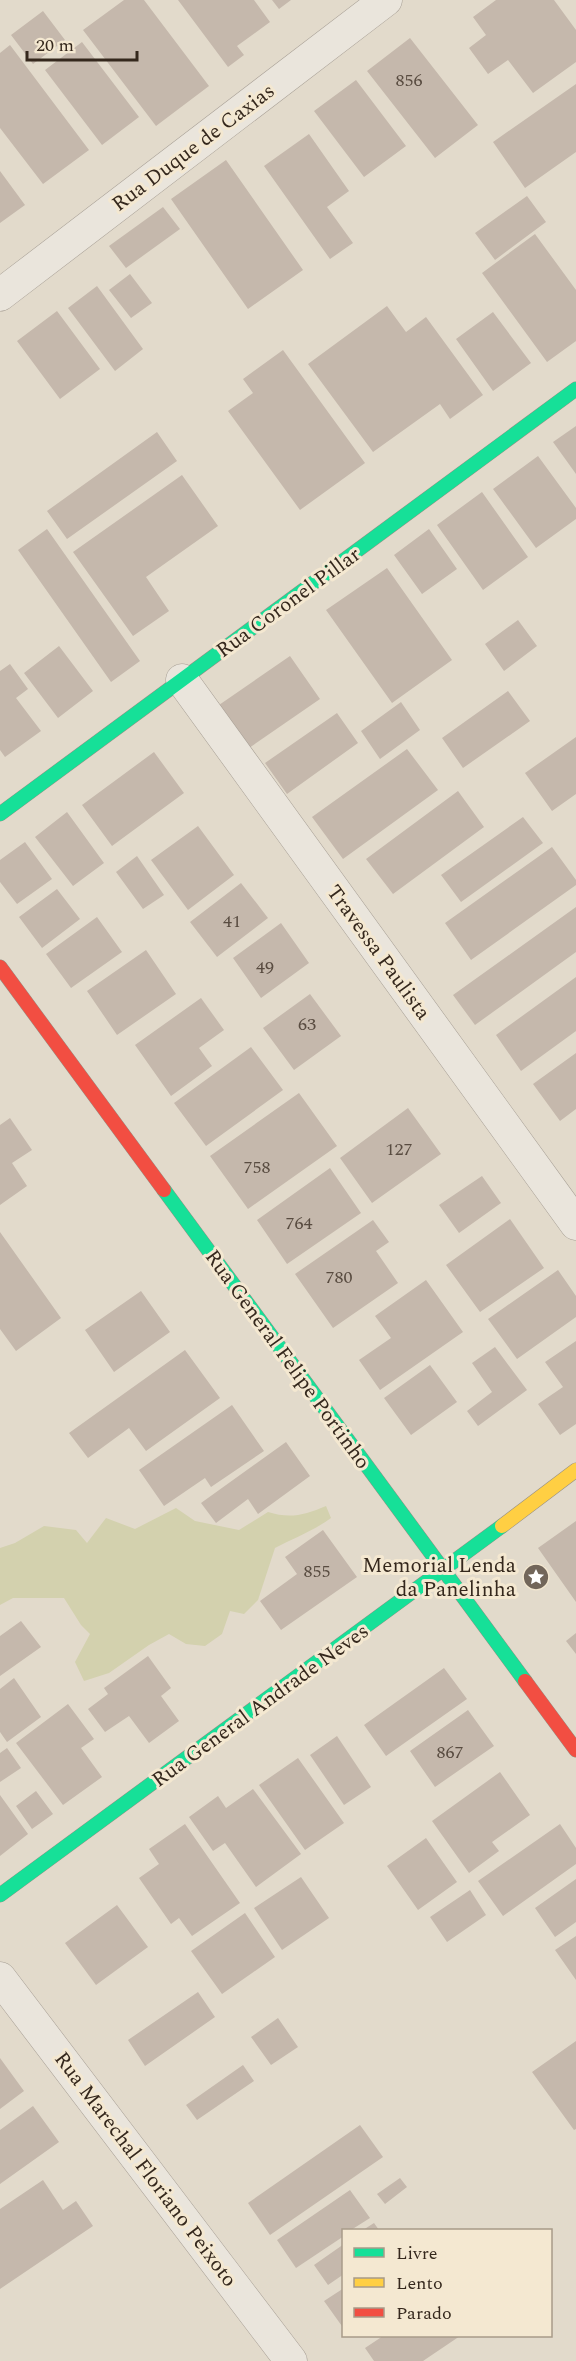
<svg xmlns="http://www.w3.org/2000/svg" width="576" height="2361" font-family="Spectral,serif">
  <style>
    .green { fill: #d3d1ae }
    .building { fill: #c5b8ac }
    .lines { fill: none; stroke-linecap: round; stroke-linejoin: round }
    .street-casing { stroke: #a79f95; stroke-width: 33 }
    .fast-casing { stroke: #978f84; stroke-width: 15 }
    .slow-casing { stroke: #978f84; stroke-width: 15 }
    .jam-casing { stroke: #978f84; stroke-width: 15 }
    .street { stroke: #eae5dc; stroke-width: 32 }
    .fast { stroke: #16e098; stroke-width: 14 }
    .slow { stroke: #ffcf43; stroke-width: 14 }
    .jam { stroke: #f24e42; stroke-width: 14 }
    .labels { text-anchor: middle; stroke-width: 6; stroke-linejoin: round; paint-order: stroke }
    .number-label { font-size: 18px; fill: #594c41 }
    .street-label { font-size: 21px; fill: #35281d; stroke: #f4e8d1 }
    .poi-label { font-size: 21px; fill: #35281d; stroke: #f4e8d1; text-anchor: end }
  </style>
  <rect width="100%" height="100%" fill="#e2dacb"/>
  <path class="green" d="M326,1506L331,1518C313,1531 294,1538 275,1548L258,1600L244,1614L230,1611L222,1634L205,1646L186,1644L169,1634L149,1645L109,1673L84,1681L75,1662L90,1634L81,1625L64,1598H13L0,1605V1548L15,1543L44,1526L76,1530L87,1543L106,1518L135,1529L176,1508L195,1521L239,1530L268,1512C290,1519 305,1515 326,1506Z"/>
  <path class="building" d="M124,0H144L209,86L156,126L83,30Z
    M178,0H254L270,22L237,46L244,55L228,67Z
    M272,0H291L279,9Z
    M496,0H554L576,30V62L533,93L508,60L488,74L469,48L486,35L473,17Z
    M43,11L65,40L33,64L11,35Z
    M410,38L478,125L435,158L367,71Z
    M82,42L139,117L102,145L45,70Z
    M10,45L89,150L43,184L0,128V53Z
    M356,80L406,146L364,177L314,111Z
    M576,84V152L525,188L493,142Z
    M309,134L349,191L327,207L353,243L330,259L264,166Z
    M226,160L303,270L248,309L171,199Z
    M0,171L25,205L0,223Z
    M527,196L546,222L495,260L475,233Z
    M163,207L180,229L126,268L109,246Z
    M535,234L576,290V341L547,362L482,273Z
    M130,274L152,303L131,318L109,290Z
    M97,286L143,349L115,371L68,308Z
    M387,306L406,332L426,317L483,395L450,419L440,404L373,452L308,364Z
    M57,311L100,369L60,399L17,341Z
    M493,312L531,363L493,391L456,339Z
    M283,350L365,463L300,510L228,411L253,393L243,379Z
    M576,426V474L553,442Z
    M157,432L177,461L67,539L47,511Z
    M538,456L576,508V519L536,548L493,489Z
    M182,475L218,526L146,577L169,611L133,636L73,552Z
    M482,492L528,557L483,590L437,525Z
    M47,529L140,661L111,682L18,550Z
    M429,529L457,569L422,594L394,555Z
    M387,568L452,660L392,703L326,610Z
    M518,620L537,646L504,671L485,644Z
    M59,646L93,691L58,718L24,673Z
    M290,656L320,699L249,748L219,705Z
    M10,664L28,689L16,698L41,731L5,757L0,750V671Z
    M508,691L530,721L463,768L442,738Z
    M401,702L420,730L380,759L361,731Z
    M337,713L358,743L287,794L265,763Z
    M576,737V794L552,811L525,773Z
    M407,749L438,790L343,859L312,817Z
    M154,752L184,793L112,846L82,805Z
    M458,791L484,827L393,894L366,859Z
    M67,812L104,863L73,886L35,837Z
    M523,817L543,843L461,902L441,875Z
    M198,826L234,875L188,910L151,860Z
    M25,842L52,879L17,904L0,882V860Z
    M552,847L576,880V885L471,960L445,923Z
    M137,856L164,895L143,909L116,872Z
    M241,883L268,918L217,957L190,922Z
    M57,889L80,919L42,948L19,917Z
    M576,907V952L475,1025L453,995Z
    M97,917L122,952L71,988L46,954Z
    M281,923L309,963L261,998L233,958Z
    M146,950L176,994L117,1035L87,991Z
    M576,977V1031L521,1071L496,1035Z
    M310,994L341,1036L294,1070L263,1028Z
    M201,998L224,1030L199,1048L212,1066L171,1096L135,1045Z
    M251,1047L283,1090L206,1146L174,1103Z
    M576,1053V1109L560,1121L533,1084Z
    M299,1093L337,1146L248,1209L210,1156Z
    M408,1108L441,1154L372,1203L340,1158Z
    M10,1118L32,1150L12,1163L27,1186L0,1205V1125Z
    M330,1168L361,1213L287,1264L257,1220Z
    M482,1176L501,1203L459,1233L439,1205Z
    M510,1219L544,1268L480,1312L446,1265Z
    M373,1220L389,1242L376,1251L398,1283L333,1328L295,1274Z
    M0,1232L61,1318L16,1351L0,1329Z
    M558,1270L576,1296V1317L517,1359L488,1319Z
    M426,1280L463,1332L380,1390L359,1360L391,1338L375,1316Z
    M141,1291L170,1332L114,1372L85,1330Z
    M576,1341V1424L560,1435L538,1404L563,1387L545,1362Z
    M495,1347L527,1390L478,1426L467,1411L492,1392L472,1363Z
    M185,1350L220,1398L146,1451L129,1428L88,1458L69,1433Z
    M430,1365L457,1402L411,1435L384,1398Z
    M232,1405L264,1451L211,1487L205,1478L164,1506L139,1470Z
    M286,1442L310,1476L258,1514L248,1499L216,1523L201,1503Z
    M576,1521V1602L538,1548Z
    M323,1530L357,1577L281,1630L260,1601L297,1574L285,1557Z
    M21,1621L41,1647L0,1676V1636Z
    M576,1633V1654L566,1641Z
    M148,1656L171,1688L161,1696L179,1721L149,1743L129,1716L105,1732L88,1709L108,1694L104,1688Z
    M444,1668L467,1699L386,1756L364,1725Z
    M14,1678L41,1717L7,1742L0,1732V1689Z
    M68,1704L94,1739L81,1748L102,1777L63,1805L16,1743Z
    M468,1710L494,1746L435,1787L410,1751Z
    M337,1736L371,1787L344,1805L310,1755Z
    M7,1748L21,1768L0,1782V1753Z
    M298,1758L344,1823L305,1850L259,1785Z
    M500,1772L530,1815L492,1842L499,1851L469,1873L432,1821Z
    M253,1789L301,1854L256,1887L225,1843L213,1851L189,1817L218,1796L226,1808Z
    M36,1791L53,1814L32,1829L16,1806Z
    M0,1795L28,1834L0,1856Z
    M185,1824L240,1903L192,1936L179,1918L171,1924L139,1878L159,1864L149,1849Z
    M560,1824L576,1848V1864L503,1916L478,1881Z
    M426,1838L457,1882L418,1910L387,1866Z
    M301,1877L329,1918L282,1950L254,1908Z
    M576,1879V1922L555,1937L535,1908Z
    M470,1890L486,1915L447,1942L430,1917Z
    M117,1905L148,1947L96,1985L65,1943Z
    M245,1913L275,1957L222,1994L191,1951Z
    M576,1936V1980L555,1950Z
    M198,1992L215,2017L145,2066L128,2040Z
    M278,2018L298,2047L271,2065L251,2037Z
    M576,2041V2129L574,2130L532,2072Z
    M0,2058L24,2091L0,2109Z
    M243,2065L254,2081L197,2120L186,2105Z
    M33,2106L59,2142L0,2184V2130Z
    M360,2125L383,2157L270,2235L248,2203Z
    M400,2178L407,2187L385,2204L377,2194Z
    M43,2180L63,2210L76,2201L93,2226L0,2289V2209Z
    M350,2190L370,2218L351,2230H344V2236L296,2268L277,2240Z
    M374,2223L379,2230H363Z
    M344,2244V2274L328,2285L314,2265Z
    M344,2288V2329L324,2301Z
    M383,2336H460L423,2361H374L365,2348Z"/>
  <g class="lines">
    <g class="street-casing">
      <path id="street" d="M0,295L386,0
        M182,680L576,1224
        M0,1978L291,2361"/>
    </g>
    <g class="fast-casing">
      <path id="fast" d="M0,814L576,389
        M164,1190L525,1681
        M0,1895L502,1526"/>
    </g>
    <g class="slow-casing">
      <path id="slow" d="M502,1526L576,1470"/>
    </g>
    <g class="jam-casing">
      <path id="jam" d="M0,967L164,1190
        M525,1681L576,1750"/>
    </g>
    <use href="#street" class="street"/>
    <use href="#fast" class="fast"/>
    <use href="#slow" class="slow"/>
    <use href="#jam" class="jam"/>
  </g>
  <defs>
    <g id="sight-disc" transform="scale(1.35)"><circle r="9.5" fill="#72665a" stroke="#f4e8d1"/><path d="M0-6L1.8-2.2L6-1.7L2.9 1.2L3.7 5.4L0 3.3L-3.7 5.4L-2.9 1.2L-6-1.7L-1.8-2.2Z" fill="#fff"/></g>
  </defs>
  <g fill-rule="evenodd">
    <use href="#sight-disc" x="536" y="1577"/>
  </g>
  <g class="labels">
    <g class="number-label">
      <text x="409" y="86">856</text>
      <text x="232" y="927">41</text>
      <text x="265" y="973">49</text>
      <text x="307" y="1030">63</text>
      <text x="399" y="1155">127</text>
      <text x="257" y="1173">758</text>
      <text x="299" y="1229">764</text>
      <text x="339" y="1283">780</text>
      <text x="317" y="1577">855</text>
      <text x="450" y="1758">867</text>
    </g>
    <g class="street-label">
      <text transform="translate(193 147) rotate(-37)" y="7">Rua Duque de Caxias</text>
      <text transform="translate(288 602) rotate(-36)" y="7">Rua Coronel Pillar</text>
      <text transform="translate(379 952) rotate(54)" y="7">Travessa Paulista</text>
      <text transform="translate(288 1359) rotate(54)" y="7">Rua General Felipe Portinho</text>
      <text transform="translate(260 1705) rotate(-36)" y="7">Rua General Andrade Neves</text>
      <text transform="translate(146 2169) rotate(53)" y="7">Rua Marechal Floriano Peixoto</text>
    </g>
    <g class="poi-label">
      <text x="516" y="1572">Memorial Lenda<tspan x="516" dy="24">da Panelinha</tspan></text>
    </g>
  </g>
  <rect x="342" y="2229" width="210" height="108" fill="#f4e8d1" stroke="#a89b89" stroke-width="1.5"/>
  <rect x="354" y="2248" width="30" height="9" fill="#16e098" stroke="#a89b89" stroke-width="1.5"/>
  <text x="396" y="2259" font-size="18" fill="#35281d">Livre</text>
  <rect x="354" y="2278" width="30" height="9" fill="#ffcf43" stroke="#a89b89" stroke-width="1.5"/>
  <text x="396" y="2289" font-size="18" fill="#35281d">Lento</text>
  <rect x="354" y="2308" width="30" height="9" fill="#f24e42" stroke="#a89b89" stroke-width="1.5"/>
  <text x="396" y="2319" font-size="18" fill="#35281d">Parado</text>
  <path d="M27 51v9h110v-9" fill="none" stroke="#35281d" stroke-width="3"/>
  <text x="36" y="51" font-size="18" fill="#35281d" stroke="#f4e8d1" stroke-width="4.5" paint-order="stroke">20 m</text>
</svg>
